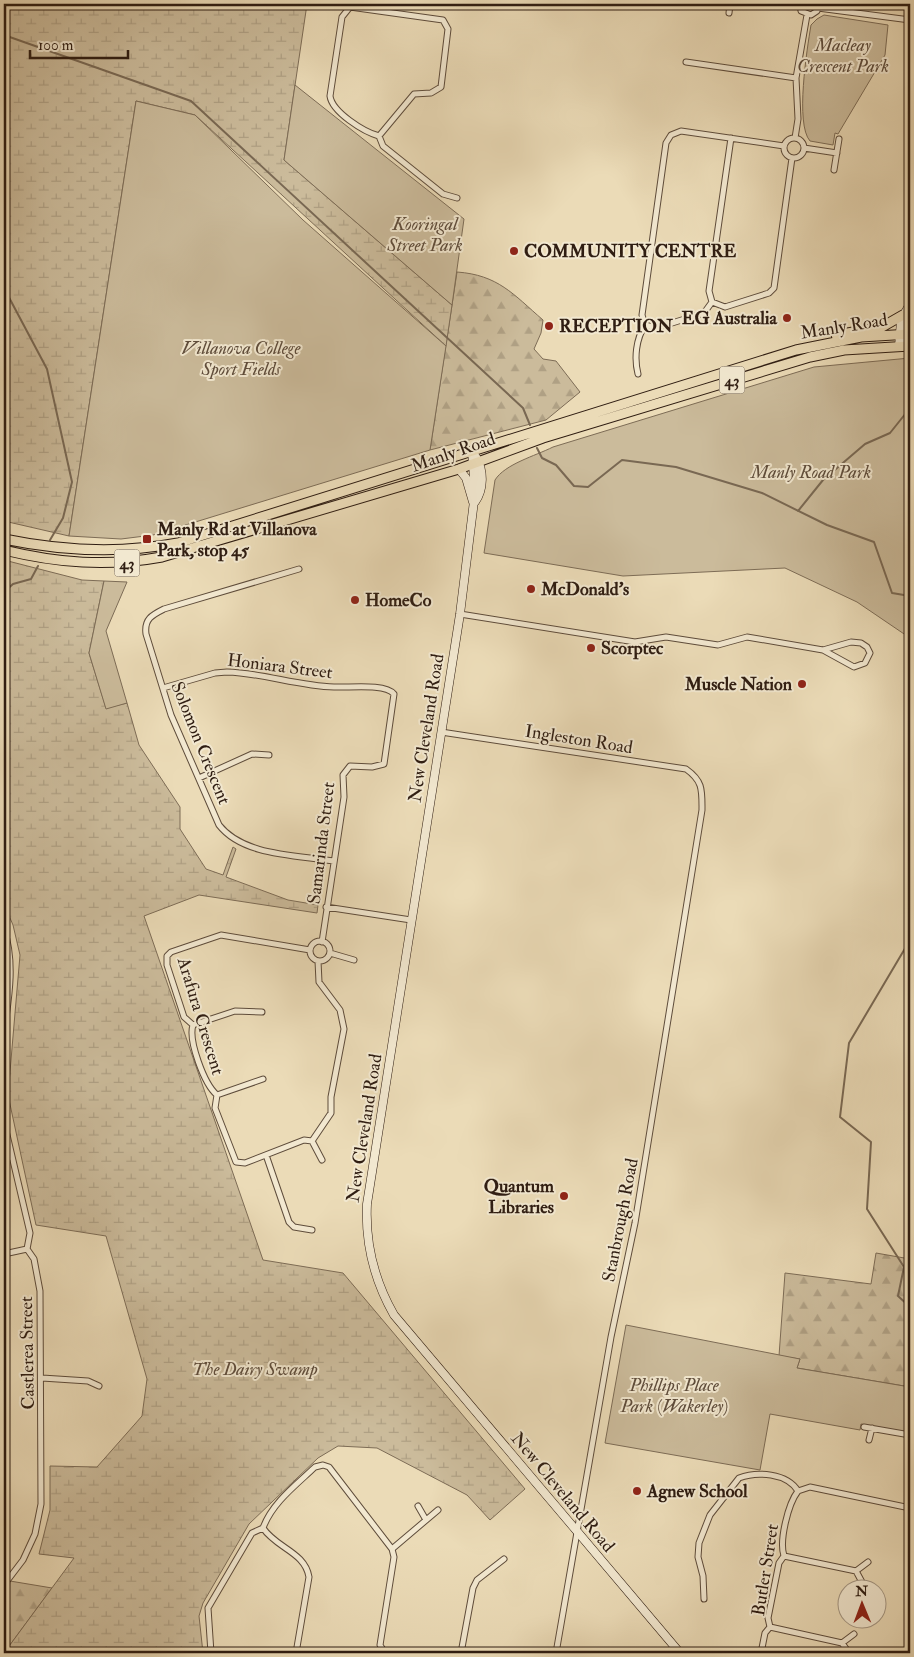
<svg xmlns="http://www.w3.org/2000/svg" width="914" height="1657" font-family="'IM FELL Double Pica',serif">
  <style>
    .forest { fill: url(#forest-firs); stroke: #7d6c56 }
    .wetland { fill: url(#wetland-marsh); stroke: #7d6c56 }
    .park { fill: #cbbb9b; stroke: #7d6c56 }
    .lines { fill: none; stroke-linecap: round; stroke-linejoin: round }
    .stream { stroke: #796853; stroke-width: 2 }
    .street-casing { stroke: #5e4c3b; stroke-width: 7 }
    .secondary-casing { stroke: #2f1d12; stroke-width: 9 }
    .primary-casing { stroke: #2f1d12; stroke-width: 11 }
    .street { stroke: #f2e8d0; stroke-width: 5 }
    .secondary { stroke: #f2e8d0; stroke-width: 8 }
    .primary { stroke: #ebdbb7; stroke-width: 9 }
    .poi-dot { fill: #8f2418; stroke: #f2e8d0; stroke-width: 2 }
    .labels { text-anchor: middle; stroke-width: 4; stroke-linejoin: round; paint-order: stroke }
    .shield { fill: #f2e8d0; stroke: #6a5a4b; stroke-width: 1 }
    .shield-label { font-size: 16px; font-weight: bold; fill: #2f1d12 }
    .park-label { font-size: 18px; font-style: italic; fill: #5e4c3b; stroke: #f2e8d0 }
    .poi-label { font-size: 18px; font-weight: bold; fill: #2f1d12; stroke: #f2e8d0; text-anchor: start }
    .street-label { font-size: 18px; fill: #2f1d12; stroke: #f2e8d0 }
  </style>
  <defs>
    <pattern id="forest-firs" width="22" height="20" patternUnits="userSpaceOnUse" patternTransform="scale(1.25)"><rect width="22" height="20" fill="#cbbb9b"/><path d="M5 1l3.5 6h-7zM16 11l3.5 6h-7z" fill="#afa084"/></pattern>
    <pattern id="wetland-marsh" width="20" height="14" patternUnits="userSpaceOnUse" patternTransform="scale(1.25)"><rect width="20" height="14" fill="#cbbb9b"/><path d="M1 5h8M5 5V1M11 12h8M15 12V8" fill="none" stroke="#afa084"/></pattern>
  </defs>
  <rect width="100%" height="100%" fill="#ebdbb7"/>
  <filter id="stains"><feTurbulence type="fractalNoise" baseFrequency=".004" numOctaves="4"/><feColorMatrix values="0 0 0 0 .2 0 0 0 0 .09 0 0 0 0 .02 0 0 0 .5 -.17"/></filter>
  <radialGradient id="worn" r=".72"><stop offset=".6" stop-color="#630" stop-opacity="0"/><stop offset="1" stop-color="#630" stop-opacity=".3"/></radialGradient>
  <path class="forest" d="M457,272C498,275 513,294 543,320L541,333L534,349L543,359L556,361L580,392L546,420L430,450Z
    M876,1253L910,1259V1387L797,1368L800,1359L779,1356L785,1273L871,1284Z
    M4,1580L52,1588L4,1653Z"/>
  <path class="wetland" d="M4,4H307L284,160L452,305L446,346L195,115L136,101L69,536L4,521Z
    M4,560L82,580L104,581L89,653L106,708L127,703L139,745L180,807V829L206,869L223,875L233,847L236,849L226,877L288,900L318,905L317,913L199,895L144,916L263,1260L343,1273L525,1489L490,1520L467,1495L377,1448L338,1446L318,1458L249,1524L203,1603L199,1616L203,1653H4L74,1558L39,1554L50,1510V1466L97,1467L142,1416L147,1379L106,1236L36,1225L8,1095L20,955L13,925L4,904Z"/>
  <path class="park" d="M824,15L888,25L885,55L838,134L835,133L833,145L810,141C795,124 807,49 811,25L817,19Z
    M295,85L464,219L452,305L284,160Z
    M136,101L195,115L303,220L446,346L430,450L153,535L121,539L69,536Z
    M910,358V638L857,602L785,568L623,576L484,553L495,480C505,464 535,456 553,447L814,367Z
    M104,581L127,582L106,631L127,703L106,709L89,653Z
    M626,1325L800,1359L797,1368L910,1387V1433L861,1424L860,1430L770,1414L760,1470L605,1443Z"/>
  <g class="lines">
    <path class="stream" d="M4,35L191,101L523,408L530,425
      M4,288L47,369L72,482L63,518L50,540
      M537,448L542,458L556,465L574,486L588,487L622,460L676,467L762,493L827,525L874,542L892,593L910,596
      M798,511L823,480L865,444L890,433L910,408
      M4,592L13,584L31,579L38,566
      M910,940L849,1043L840,1117L871,1142L867,1209L904,1267L898,1296L910,1307"/>
    <g class="street-casing">
      <path id="street" d="M349,4L350,7L342,17L330,96C332,112 364,132 379,136L383,146L443,194L457,198
        M800,4L801,11L811,15L817,11L818,4
        M563,5V4
        M350,7L443,20L448,29L441,87L431,93L414,94L379,136
        M818,8L910,20
        M729,13L730,4
        M686,62L796,78
        M784 148a10 10 0 1 1 20 0a10 10 0 1 1-20 0Z
        M795,138L798,119L796,78L807,15
        M784,146L681,131L671,135L666,143L642,315L645,325L656,328L704,313L712,302L725,307L769,293L774,288L792,158
        M804,148L837,153
        M834,170L839,139
        M712,302L709,291L731,138
        M638,374C634,358 636,339 645,325
        M299,569L164,609C152,615 144,619 146,634L171,715L219,825C243,856 297,855 334,861
        M460,614L635,642L666,637L718,645L747,637L823,650L851,642L861,643L867,647L870,653L865,663L854,667L823,650
        M163,688L215,673L227,672C263,673 298,686 334,687C348,688 385,683 394,694L384,764L372,767L350,766L343,775L344,797L322,942
        M441,732L686,769C703,781 702,790 702,810L635,1223L611,1337L556,1653
        M199,778L252,754L269,755
        M326,907L411,920
        M4,929C15,962 9,997 4,1032
        M310 951a10 10 0 1 1 20 0a10 10 0 1 1-20 0Z
        M310,950L221,935L171,952L167,956V965L184,1017L193,1025C188,1040 204,1084 217,1095L215,1108L236,1162L245,1163L304,1140L312,1141L331,1113V1097L344,1029L340,1010L319,982L318,961
        M330,953L354,960
        M193,1025L235,1011L262,1012
        M217,1095L263,1079
        M4,1122L30,1233L27,1249L34,1259L40,1291L41,1504L35,1534L23,1560L7,1581
        M312,1141L322,1160
        M266,1155L289,1222L294,1227L312,1230
        M4,1158L11,1157
        M4,1254L27,1249
        M42,1378L88,1381L99,1386
        M864,1427L910,1435
        M869,1440L872,1428
        M418,1506L426,1520
        M392,1549L438,1510
        M784,1556L856,1571
        M863,1584L856,1571L868,1562
        M704,1599L703,1576L698,1557L699,1543L710,1515L739,1478C757,1471 787,1473 798,1491L810,1487L910,1508
        M770,1627L842,1643
        M211,1653L208,1608L252,1533L263,1528
        M296,1653L309,1577C305,1552 276,1548 263,1528C272,1503 296,1485 315,1467L323,1465L329,1467L392,1549L394,1557L380,1645L385,1653
        M461,1653L473,1588L477,1580L504,1559
        M761,1653L765,1633L770,1627L768,1618L779,1563L784,1556C779,1541 788,1504 798,1491
        M849,1653L842,1643L854,1634"/>
    </g>
    <g class="secondary-casing">
      <path id="secondary" d="M903,346L910,324
        M899,347L901,320L910,304
        M472,450L475,493L460,614L367,1204C365,1245 374,1280 394,1315L680,1653
        M459,469L466,478L473,502
        M475,502C484,489 484,471 476,457"/>
    </g>
    <g class="primary-casing">
      <path id="primary" d="M836,335L882,327L903,315
        M4,539C62,551 119,554 178,543L796,350L861,337L910,334
        M4,550C58,563 107,567 162,557L459,469L543,438L810,357L844,350L910,346"/>
    </g>
    <use href="#street" class="street"/>
    <use href="#secondary" class="secondary"/>
    <use href="#primary" class="primary"/>
  </g>
  <g class="poi-dot">
    <circle cx="514" cy="251" r="5"/>
    <circle cx="787" cy="318" r="5"/>
    <circle cx="549" cy="326" r="5"/>
    <rect x="142" y="534" width="10" height="10" rx="2.5"/>
    <circle cx="531" cy="589" r="5"/>
    <circle cx="355" cy="600" r="5"/>
    <circle cx="591" cy="648" r="5"/>
    <circle cx="802" cy="684" r="5"/>
    <circle cx="564" cy="1196" r="5"/>
    <circle cx="637" cy="1491" r="5"/>
  </g>
  <g class="labels">
    <g class="shield">
      <rect x="719.5" y="366.5" width="25" height="27" rx="4"/>
      <rect x="114.5" y="549.5" width="25" height="27" rx="4"/>
    </g>
    <g class="shield-label">
      <text x="732" y="386">43</text>
      <text x="127" y="569">43</text>
    </g>
    <g class="park-label">
      <text x="843" y="51">Macleay<tspan x="843" dy="21">Crescent Park</tspan></text>
      <text x="425" y="230">Kooringal<tspan x="425" dy="21">Street Park</tspan></text>
      <text x="241" y="354">Villanova College<tspan x="241" dy="21">Sport Fields</tspan></text>
      <text x="811" y="478">Manly Road Park</text>
      <text x="255" y="1375">The Dairy Swamp</text>
      <text x="674" y="1391">Phillips Place<tspan x="674" dy="21">Park (Wakerley)</tspan></text>
    </g>
    <g class="poi-label">
      <text x="524" y="257">COMMUNITY CENTRE</text>
      <text x="777" y="324" text-anchor="end">EG Australia</text>
      <text x="559" y="332">RECEPTION</text>
      <text x="157" y="535">Manly Rd at Villanova<tspan x="157" dy="21">Park, stop 45</tspan></text>
      <text x="541" y="595">McDonald's</text>
      <text x="365" y="606">HomeCo</text>
      <text x="601" y="654">Scorptec</text>
      <text x="792" y="690" text-anchor="end">Muscle Nation</text>
      <text x="554" y="1192" text-anchor="end">Quantum<tspan x="554" dy="21">Libraries</tspan></text>
      <text x="647" y="1497">Agnew School</text>
    </g>
    <g class="street-label">
      <text transform="translate(844 326) rotate(-9)" y="6">Manly Road</text>
      <text transform="translate(453 452) rotate(-19)" y="6">Manly Road</text>
      <text transform="translate(280 666) rotate(7)" y="6">Honiara Street</text>
      <text transform="translate(426 728) rotate(-81)" y="6">New Cleveland Road</text>
      <text transform="translate(579 739) rotate(9)" y="6">Ingleston Road</text>
      <text transform="translate(201 743) rotate(68)" y="6">Solomon Crescent</text>
      <text transform="translate(321 843) rotate(-83)" y="6">Samarinda Street</text>
      <text transform="translate(201 1016) rotate(73)" y="6">Arafura Crescent</text>
      <text transform="translate(364 1128) rotate(-81)" y="6">New Cleveland Road</text>
      <text transform="translate(620 1220) rotate(-79)" y="6">Stanbrough Road</text>
      <text transform="translate(27 1353) rotate(-91)" y="6">Castlerea Street</text>
      <text transform="translate(563 1492) rotate(50)" y="6">New Cleveland Road</text>
      <text transform="translate(765 1570) rotate(-81)" y="6">Butler Street</text>
    </g>
  </g>
  <rect width="914" height="1657" fill="none" stroke="#ebdbb7" stroke-width="20"/>
  <rect x="5" y="5" width="904" height="1647" fill="none" stroke="#2f1d12" stroke-width="2.5"/>
  <rect x="10" y="10" width="894" height="1637" fill="none" stroke="#2f1d12"/>
  <g transform="translate(862 1604) rotate(359)"><circle r="24" fill="#f2e8d0" stroke="#a49784"/>
  <path d="M0-4L9 19L0 12L-9 19Z" fill="#8f2418"/>
  <text y="-8" font-size="14" font-weight="bold" text-anchor="middle" fill="#2f1d12">N</text>
  </g>
  <path d="M30 50v8h98v-8" fill="none" stroke="#2f1d12" stroke-width="2.5"/>
  <text x="38" y="50" font-size="15" fill="#2f1d12" stroke="#f2e8d0" stroke-width="4" paint-order="stroke">100 m</text>
  <rect width="100%" height="100%" filter="url(#stains)"/>
  <rect width="100%" height="100%" fill="url(#worn)"/>
</svg>
